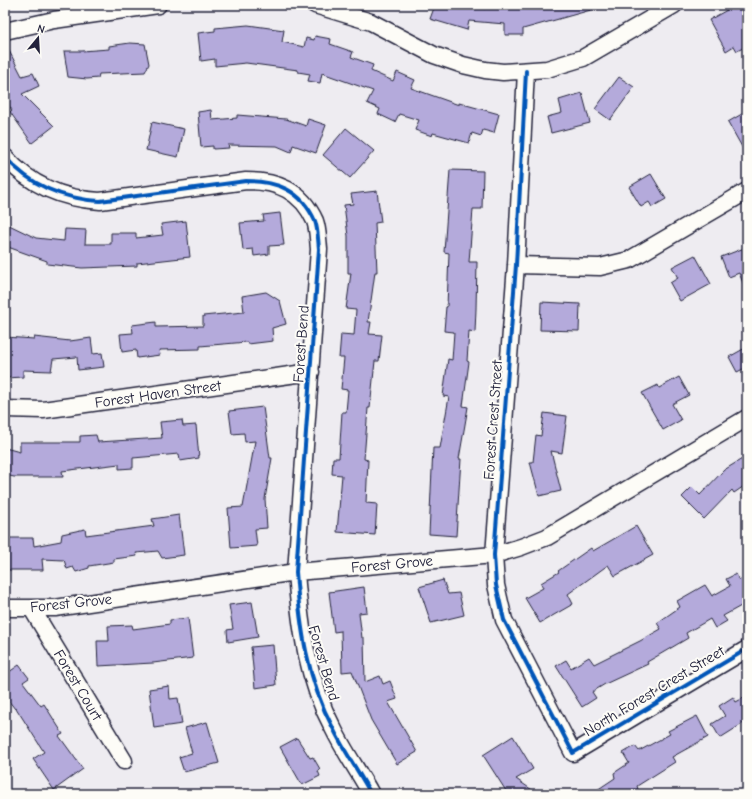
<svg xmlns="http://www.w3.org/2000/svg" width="752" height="799" font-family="'Comic Neue',sans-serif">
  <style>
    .building { fill: #b4aadb; stroke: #22223b }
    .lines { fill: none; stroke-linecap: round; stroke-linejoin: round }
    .street-casing { stroke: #22223b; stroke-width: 19 }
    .street { stroke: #fdfcf7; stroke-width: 16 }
    .cycleway-casing { stroke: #fdfcf7; stroke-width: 6 }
    .cycleway { stroke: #0057b8; stroke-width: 4 }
    .labels { text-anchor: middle; stroke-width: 4; stroke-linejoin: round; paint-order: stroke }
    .street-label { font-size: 15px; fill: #22223b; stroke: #fdfcf7 }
  </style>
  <rect width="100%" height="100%" fill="#eeecf1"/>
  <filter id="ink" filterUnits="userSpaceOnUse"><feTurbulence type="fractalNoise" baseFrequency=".025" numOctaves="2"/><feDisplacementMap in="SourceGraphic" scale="8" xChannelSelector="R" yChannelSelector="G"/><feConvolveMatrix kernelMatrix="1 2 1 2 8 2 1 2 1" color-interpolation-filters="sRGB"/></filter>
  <g filter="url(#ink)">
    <path class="building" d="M435,5H472L485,9L486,5H598V8L523,29V35H505V24L469,21L467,30L430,19Z
      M736,5H747V46L737,51L734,46L726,51L709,20Z
      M248,25L284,30L282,42L304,47L306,38L314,40L315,36L331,39L330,44L353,52L351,57L373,65L371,71L393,81L397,72L415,80L411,88L459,105V103L499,114L494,133L483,130L481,136L472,133L469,143L433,133L432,136L415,130L419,120L399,114L395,122L378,114L380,109L367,103L373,91L322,73L320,83L308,81L310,74L298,72V70L246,63L215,66V59L201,61L198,33L215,31V28Z
      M5,43L22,76L33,73L39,86L22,94L54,126L32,143L10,112L12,110L5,100Z
      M130,43L145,44L149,64L145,72L99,74L98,78L87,79L68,77L64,51H82L109,49V46Z
      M619,77L634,87L610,120L595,109Z
      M582,93L590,123L551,133L547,117L562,113L559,100Z
      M211,110L212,120L237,118V115L286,119L306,126L308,119L326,125L316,153L293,145L291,152L277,146L228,145L229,148L213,149V146L201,147L198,112Z
      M747,111V156L728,122Z
      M152,122L184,129L178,157L146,150Z
      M346,128L374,151L350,178L323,155Z
      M450,170L483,171L482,209H473L469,262H477L476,309L475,332L469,331L467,361L469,362L463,406L468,407L459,459H461L456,536L429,534L433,448H440L449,397L443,396L448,359L452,360L454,332L444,331L446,307H447L449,253L444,252Z
      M651,174L666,199L652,207L649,202L641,207L629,187Z
      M377,191L381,222L375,223L377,272H375L368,322H371L369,334L382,335L379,361H375L370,408H368L364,459L368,460L366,503L377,504L375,535L337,532L342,475L332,474L333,458H339L342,412H346L348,390L341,389L344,358H339L341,334L354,335L356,310L346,309L351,273H348V236L344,205L353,204L351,194Z
      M280,213L284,245L269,246V254L254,256L253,249L243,250L240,223L264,221L263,215Z
      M186,221L190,257L137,263V266L82,268L47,264V261L5,246V223L36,238L64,241L65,229L86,230L85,244H111V233H136V238L163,235L161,224Z
      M747,247V293L739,273L729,277L721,257Z
      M695,255L711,284L680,301L670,283L678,278L672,267Z
      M266,292L280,301L286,324L272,328L273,341L248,344L247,342L200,346V349L159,350L160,355L137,358L136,350L122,352L120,334L133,333L132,325L156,322V327L203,326V316L244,312L242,296Z
      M541,302L580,304L579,331L540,330Z
      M5,337L34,339V337L70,341L91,338L93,354L102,353L104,367L78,370L77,357L53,359L51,371L23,370V377L5,378L7,358H5Z
      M747,347V367L737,372L729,357Z
      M679,377L689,395L672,404L681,420L663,430L642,393L658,385L659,388Z
      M263,407L270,458H272L265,499L267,528L255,529L257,546L231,548L228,508L243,507L255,441L245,442L244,433L232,434L229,411Z
      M544,413L567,416L562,453L551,451L561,491L539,496L530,462H533L536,435L541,436Z
      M182,420L183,426L196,425L199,458L180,461L179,454L133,458V468L119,469V464L62,471L63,477H14L5,475V448L20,452V442H80V436L96,435L98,442L162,438L160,422Z
      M747,456V484L734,493L732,490L704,519L682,497L692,487L700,495L724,470Z
      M179,515L184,555L162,558L158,551L136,553L137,556L114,559V562L89,566V568L76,572L73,567L67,569L64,560L42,559L43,570H5V538H33L34,546L61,541L62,534L85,529L86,535L154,526L152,519Z
      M636,526L653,555L615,576L608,565L568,594L573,604L540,623L525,598L543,588L541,583L559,572L558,571L591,548L593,551Z
      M736,574L739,580L747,576V610L744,612L741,606L723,616L727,621L715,628L710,619L686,633L688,638L647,662L648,664L605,684L592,692L596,698L582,707L556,666L566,660L571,668L589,657L594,664L640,641L661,629L657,623L680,607L677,601L705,585L712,596L730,586L726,579Z
      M443,580L448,594L459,593L464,615L431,623L419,587Z
      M364,587L367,612L359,613L362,638H364L365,682L380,676L383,684L390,681L397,699L388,702L417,752L397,764L371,720L352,671L342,672L341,631L334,632L329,592Z
      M252,602L258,637L228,642L227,630L233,629L229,605Z
      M188,618L193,658L153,663L98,666L97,641H109L108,626L132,625L133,629L170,624V620Z
      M273,645L276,685L255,688L251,647Z
      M19,665L29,678L23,682L41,706L44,704L63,734L59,736L83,769L54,790L33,759L44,752L16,708L15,709L5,696V675Z
      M169,686L170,699L178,698L182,724L154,728L149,689Z
      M747,696V721L720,738L712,724L725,716L719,706L733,697L736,702Z
      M697,716L708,737L672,757L675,762L637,786L638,789L630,794H591L615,778L614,773L629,763L623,753L635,746L639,751L670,734L668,731Z
      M207,722L219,763L184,772L179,757L192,753L185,728Z
      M513,736L533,769L516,779L538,794H508L483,755Z
      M297,738L310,758L313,757L320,769L318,771L320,776L302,785L280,747Z"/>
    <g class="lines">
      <g class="street-casing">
        <path id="street" d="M315,5L371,22L434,55L463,65L485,70L503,72L547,69L583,58L674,5
          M5,31L54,20L158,5
          M526,71L516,265L494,555L496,585L504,620L573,753L747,649
          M5,157C30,185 63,199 100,201L246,181C277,181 301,190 315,221C318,229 318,240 319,249L296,572C300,626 307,680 333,728C344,751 359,772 371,794
          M516,265L600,267L629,260L747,191
          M5,409L43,410L311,372
          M5,608H55L296,572L494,555L521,547L547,537L747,418
          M32,609L124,761"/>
      </g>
      <use href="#street" class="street"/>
      <g class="cycleway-casing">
        <path id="cycleway" d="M526,71L516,265L494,555L496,585L504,620L573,753L747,649
          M5,157C30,185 63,199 100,201L246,181C277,181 301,190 315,221C318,229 318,240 319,249L296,572C300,626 307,680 333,728C344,751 359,772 371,794"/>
      </g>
      <use href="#cycleway" class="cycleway"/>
    </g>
  </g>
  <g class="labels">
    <g class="street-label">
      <text transform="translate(301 344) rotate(-86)" y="5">Forest Bend</text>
      <text transform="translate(158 394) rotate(-8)" y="5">Forest Haven Street</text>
      <text transform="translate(493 420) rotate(-86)" y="5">Forest Crest Street</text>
      <text transform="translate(392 564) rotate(-5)" y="5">Forest Grove</text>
      <text transform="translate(71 603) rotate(-6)" y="5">Forest Grove</text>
      <text transform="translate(324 663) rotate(74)" y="5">Forest Bend</text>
      <text transform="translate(78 685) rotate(59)" y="5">Forest Court</text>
      <text transform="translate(654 691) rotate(-31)" y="5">North Forest Crest Street</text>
    </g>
  </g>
  <rect width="752" height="799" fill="none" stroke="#fdfcf7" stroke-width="20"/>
  <rect x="10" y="10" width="732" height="779" fill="none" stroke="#22223b" stroke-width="1.5" filter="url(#ink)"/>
  <g transform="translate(38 38) rotate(18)" stroke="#fdfcf7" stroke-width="3" paint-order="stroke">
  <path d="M0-3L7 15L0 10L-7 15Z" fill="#22223b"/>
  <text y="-6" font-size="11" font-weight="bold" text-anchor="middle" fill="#22223b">N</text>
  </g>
</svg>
